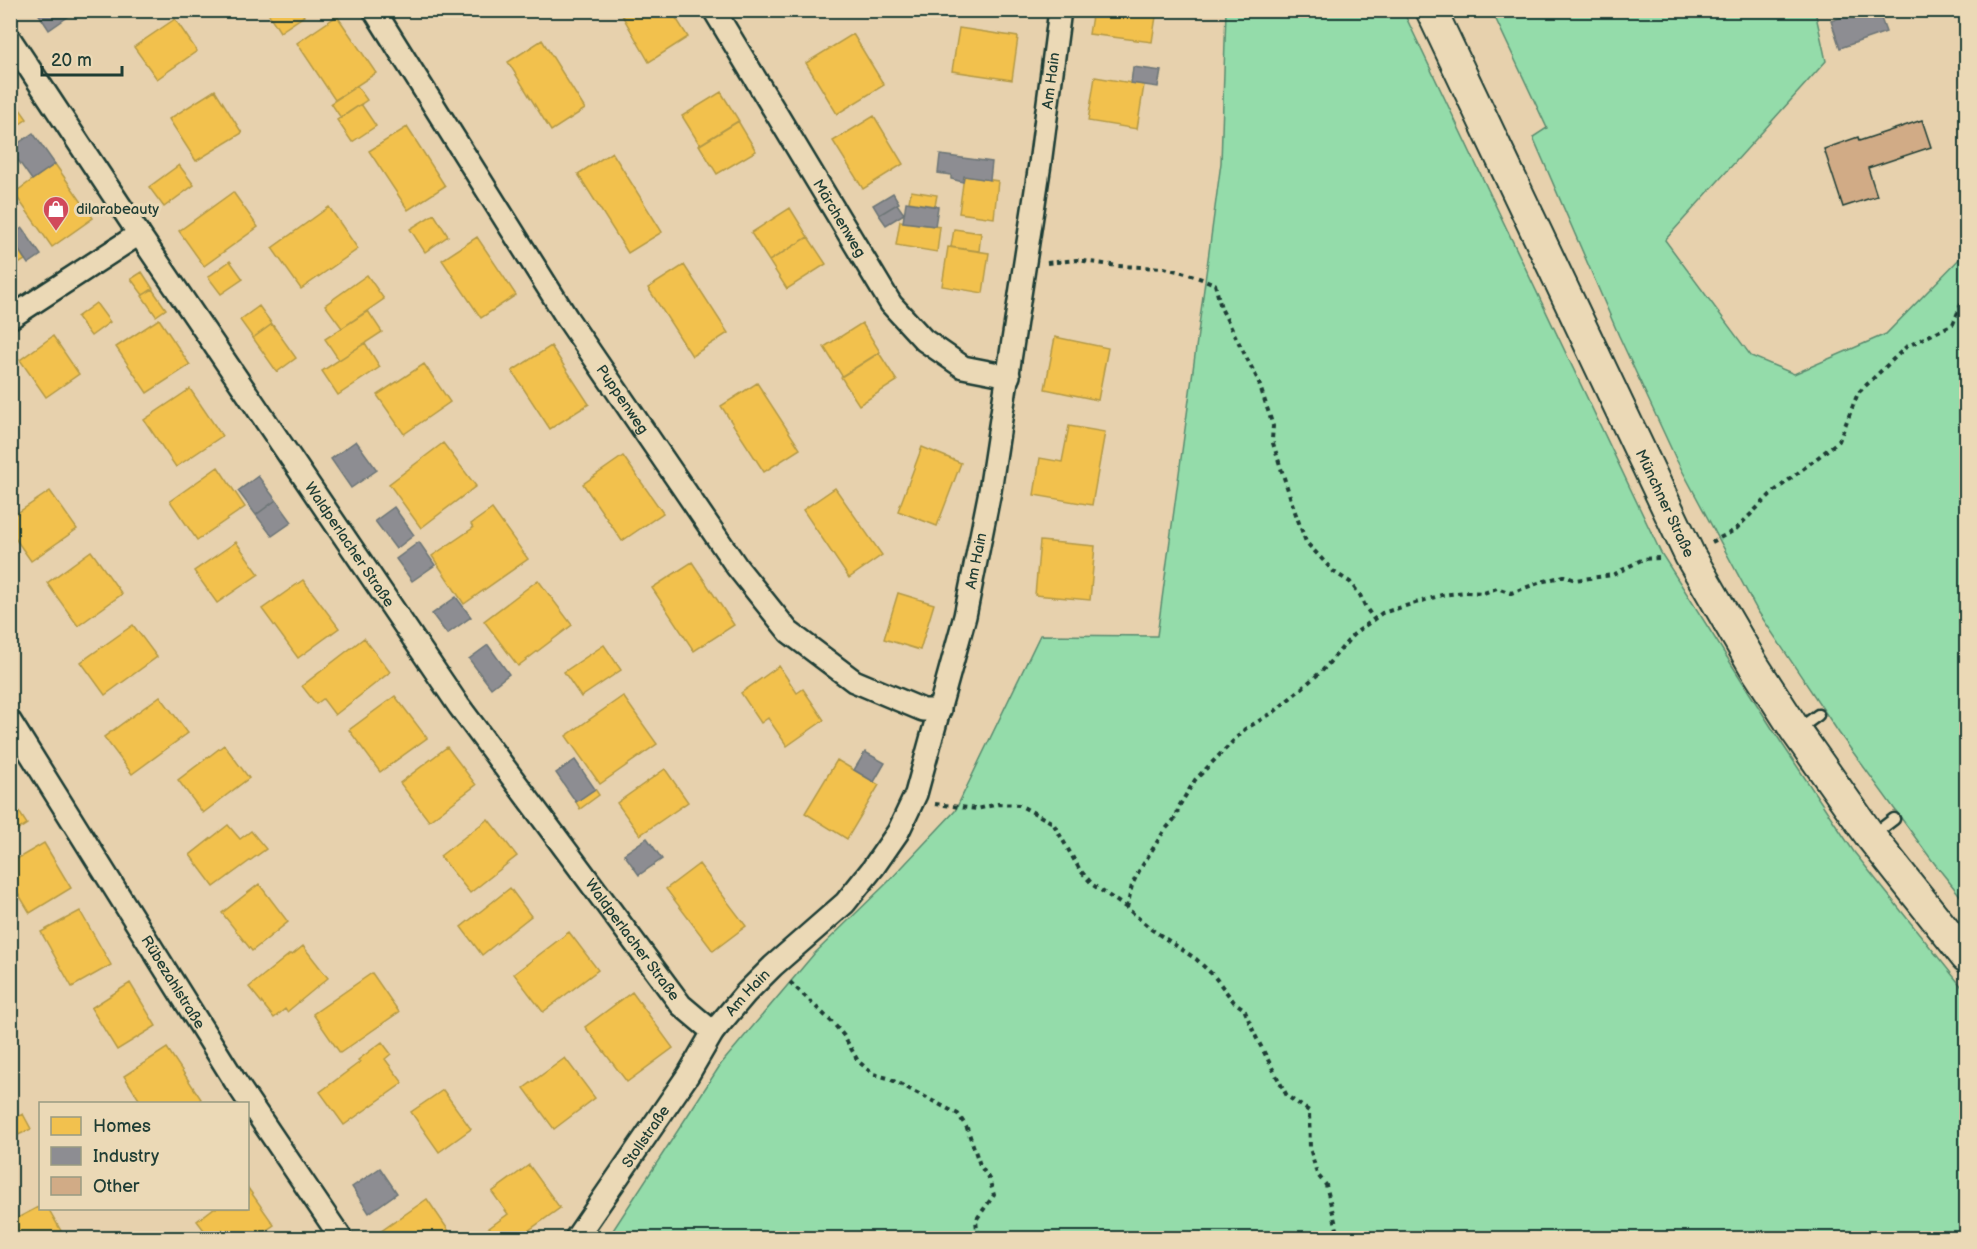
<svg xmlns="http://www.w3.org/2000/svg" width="1977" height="1249" font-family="'Balsamiq Sans',sans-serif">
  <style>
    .green { fill: #94dcaa; stroke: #5a8c6f; stroke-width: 1.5 }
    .homes { fill: #f2c14e; stroke: #b39946; stroke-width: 1.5 }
    .industry { fill: #8d8d92; stroke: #6c7576; stroke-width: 1.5 }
    .building { fill: #d1ab86; stroke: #1f3d34; stroke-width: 1.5 }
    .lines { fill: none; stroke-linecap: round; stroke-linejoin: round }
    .service-casing { stroke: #1f3d34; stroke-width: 15 }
    .minor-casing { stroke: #1f3d34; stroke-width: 26 }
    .secondary-casing { stroke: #1f3d34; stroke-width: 34 }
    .path { stroke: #1f3d34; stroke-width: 4; stroke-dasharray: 4.5 4.5; stroke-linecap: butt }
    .service { stroke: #ebd9b6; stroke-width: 10 }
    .minor { stroke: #ebd9b6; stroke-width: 21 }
    .secondary { stroke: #ebd9b6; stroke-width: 30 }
    .labels { text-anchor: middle; stroke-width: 6; stroke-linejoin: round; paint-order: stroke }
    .street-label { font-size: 15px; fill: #1f3d34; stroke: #ebd9b6 }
    .poi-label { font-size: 15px; fill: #1f3d34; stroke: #ebd9b6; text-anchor: start }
  </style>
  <rect width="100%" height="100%" fill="#e7d1ad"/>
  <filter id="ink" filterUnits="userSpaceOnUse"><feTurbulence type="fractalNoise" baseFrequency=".0167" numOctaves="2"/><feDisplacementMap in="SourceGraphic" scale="12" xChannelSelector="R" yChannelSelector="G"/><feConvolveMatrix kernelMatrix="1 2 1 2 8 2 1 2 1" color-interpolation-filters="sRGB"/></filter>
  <g filter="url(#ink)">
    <path class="green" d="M1226,11H1403L1661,553L1773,730L1854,852L1966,992V1238H608L721,1064L814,954L888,882L955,811L1040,635L1157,636L1221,163Z
      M1492,11H1815L1826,61L1665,240L1751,356L1794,374L1886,334L1966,252V903L1931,859L1839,733L1757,610L1676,459L1619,336L1533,137L1547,128Z"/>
    <path class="homes" d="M266,10H300L304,16L280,32Z
      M619,10H671L688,37L649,62Z
      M1093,10H1157L1152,42L1089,34Z
      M337,16L376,73L335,100L297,43Z
      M175,19L197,51L157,79L134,47Z
      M959,28L1018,37L1012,80L952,71Z
      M853,34L884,85L837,114L806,63Z
      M542,40L585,109L551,131L508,62Z
      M1095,77L1144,85L1137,129L1088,121Z
      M357,86L367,100L341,118L331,103Z
      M215,90L242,133L196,161L169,119Z
      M721,92L739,121L700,145L682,116Z
      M10,95L27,119L10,131Z
      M361,104L376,126L352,142L337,120Z
      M874,116L903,164L863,189L833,141Z
      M738,121L756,151L717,174L699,145Z
      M407,127L445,186L408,210L369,151Z
      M612,152L662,232L628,253L578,174Z
      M55,164L93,218L52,247L14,193Z
      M179,165L194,185L164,207L149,187Z
      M964,176L998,181L994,218L959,213Z
      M911,191L937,195L935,206L909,202Z
      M233,192L258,227L204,266L179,231Z
      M329,207L358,249L301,289L272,248Z
      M790,208L808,237L769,261L751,233Z
      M434,214L448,236L425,252L410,229Z
      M900,221L940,227L937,252L896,245Z
      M954,229L981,233L979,251L951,247Z
      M10,237L25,260L10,269Z
      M477,237L516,295L481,318L442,260Z
      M808,237L826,264L787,289L769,261Z
      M948,247L989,253L983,293L942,286Z
      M230,261L243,279L221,294L208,277Z
      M684,265L728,333L692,356L648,288Z
      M142,272L153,289L143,295L131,279Z
      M367,275L384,299L342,328L325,305Z
      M152,289L166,309L156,316L142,296Z
      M96,303L110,322L91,336L77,317Z
      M259,306L272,324L253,338L240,320Z
      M368,311L382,332L339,360L325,339Z
      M159,319L190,365L147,393L116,347Z
      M862,323L880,352L842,376L824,347Z
      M272,324L296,358L277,372L253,338Z
      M53,336L79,374L46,397L20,360Z
      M1055,337L1108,348L1098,400L1045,389Z
      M365,343L380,367L338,395L322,371Z
      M551,346L589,404L550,429L512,371Z
      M879,353L897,381L859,405L841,377Z
      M424,364L450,402L404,434L377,395Z
      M757,383L800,449L764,472L721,406Z
      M190,389L222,436L176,467L144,420Z
      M1069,426L1105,432L1092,505L1034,495L1040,458L1062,462Z
      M443,443L476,486L421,528L389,484Z
      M922,447L961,463L937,526L898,511Z
      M623,456L663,513L622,541L583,484Z
      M218,467L245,507L197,540L170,501Z
      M835,488L882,555L849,578L803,510Z
      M50,491L77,529L31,561L10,531V518Z
      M492,509L528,559L464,604L432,556L473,528L471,524Z
      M1040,541L1095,546L1090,600L1035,595Z
      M236,542L259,574L217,603L194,571Z
      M91,551L122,594L78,626L47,583Z
      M692,562L734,625L694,651L652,588Z
      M303,580L339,628L298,658L262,609Z
      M538,580L572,625L518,666L484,621Z
      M898,593L934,604L920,650L884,639Z
      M133,625L157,657L105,695L81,662Z
      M364,638L390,672L335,715L323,699L316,704L302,686Z
      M604,645L621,670L581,697L564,672Z
      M779,666L797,693L803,689L824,720L787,746L768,718L761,723L741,693Z
      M160,696L188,733L132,774L104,737Z
      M395,696L427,738L380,772L349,730Z
      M623,696L657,744L600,784L566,736Z
      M224,745L249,778L203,813L178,780Z
      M447,747L476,785L429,821L400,783Z
      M837,760L879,785L847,839L805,813Z
      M665,769L688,802L640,835L617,803Z
      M595,789L599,795L580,809L576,802Z
      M10,798L27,824L10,835Z
      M488,819L517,856L470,893L440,856Z
      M228,825L240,839L251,831L266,849L214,887L190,855Z
      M44,843L71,888L30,913L10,880V863Z
      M699,864L746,926L713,951L666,889Z
      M259,884L288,922L252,951L222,913Z
      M510,888L531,916L482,955L461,927Z
      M80,911L111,965L72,987L41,932Z
      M569,932L598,970L543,1012L514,974Z
      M303,946L328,978L287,1012L285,1009L274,1018L249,987L290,954L292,955Z
      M372,973L399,1012L340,1053L313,1014Z
      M130,983L156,1026L117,1050L91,1008Z
      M632,992L673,1048L627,1082L585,1027Z
      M382,1042L391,1054L385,1059L403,1083L344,1125L320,1092L360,1062L358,1060Z
      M167,1048L201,1099L195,1104H142L124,1076Z
      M565,1058L595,1098L554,1129L524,1088Z
      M443,1090L471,1129L439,1152L411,1112Z
      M23,1114L31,1129L10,1139V1120Z
      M529,1165L560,1208L528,1231L534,1238H480L478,1236L508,1214L492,1192Z
      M248,1188L274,1225L255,1238H210L197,1221L214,1208H248Z
      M427,1199L449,1231L439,1238H385L380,1232Z
      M40,1206V1208H48L65,1238H10V1222Z"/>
    <path class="industry" d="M36,10H65L69,16L49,30Z
      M1861,10H1878L1886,32L1840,48L1831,21Z
      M1133,67L1161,71L1158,87L1131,83Z
      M33,133L55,164L32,180L10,149Z
      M940,155L992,162L990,180L964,176L963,182L951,179V175L938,173Z
      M893,193L899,203L879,215L873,205Z
      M906,202L938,207L935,226L903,222Z
      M897,204L904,214L886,225L879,215Z
      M22,228L41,255L28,264L10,237Z
      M356,441L377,470L351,488L331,459Z
      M258,476L276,500L256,515L238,491Z
      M276,500L292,522L272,536L256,515Z
      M394,507L414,535L396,549L375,521Z
      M419,542L435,565L412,581L396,559Z
      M456,597L471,617L447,634L432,614Z
      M488,645L509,674L491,688L469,659Z
      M865,752L885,763L874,782L854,770Z
      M575,760L595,789L576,802L556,773Z
      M647,838L662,859L639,875L624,854Z
      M380,1168L397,1193L369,1213L352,1187Z"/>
    <path class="building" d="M1922,120L1931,147L1868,168L1877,196L1843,207L1824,149L1858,137L1859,141Z"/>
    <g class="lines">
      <g class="service-casing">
        <path id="service" d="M1796,731L1818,715
          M1873,835L1894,819"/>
      </g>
      <g class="minor-casing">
        <g id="minor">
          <path id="s1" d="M374,10L567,318L737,567L789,632L854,681L923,710H940"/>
          <path id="s2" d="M714,10L891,304L924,340L963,367L1009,376"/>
          <path id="s3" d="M10,39L139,234L459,706L681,1005L713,1032"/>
          <path d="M10,318L139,234"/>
          <path id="s4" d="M10,721L235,1081L341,1238"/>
          <path id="s5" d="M576,1238L688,1075L713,1032L746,993L773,966L845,903L873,868L898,832L916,794L965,616L990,491L1040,164L1060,10"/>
        </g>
      </g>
      <g class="secondary-casing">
        <g id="secondary">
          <path id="s6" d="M1431,10L1690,556L1754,666L1796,731L1871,837L1966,957"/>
        </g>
      </g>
      <path class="path" d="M1047,263L1077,260L1118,266L1164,268L1186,273L1215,284L1221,308L1258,380L1273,426L1272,440L1294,509L1306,542L1334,572L1350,582L1360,595L1366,608L1374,619
        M1712,542L1735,530L1772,493L1839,441L1858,393L1906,347L1953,324L1966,293
        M935,804L977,809L998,804L1019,805L1053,823L1080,870L1093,885L1127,908L1151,929L1196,959L1214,976L1234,1002L1244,1009L1255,1035L1287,1096L1309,1111L1310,1148L1317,1174L1326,1185L1337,1229L1330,1238
        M1127,908L1132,885L1139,871L1164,831L1177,816L1178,808L1195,780L1245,729L1274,712L1323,670L1353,635L1382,613L1442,595L1466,592L1484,593L1497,588L1511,593L1541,582L1564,576L1575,580L1613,575L1643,559L1661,558
        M790,982L834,1024L844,1036L858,1061L873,1074L888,1078L958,1114L967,1128L980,1165L989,1179L994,1195L976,1220L977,1230L982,1238"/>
      <use href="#service" class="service"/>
      <use href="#minor" class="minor"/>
      <use href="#secondary" class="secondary"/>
    </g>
  </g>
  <defs>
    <g id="shop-pin" transform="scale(1.35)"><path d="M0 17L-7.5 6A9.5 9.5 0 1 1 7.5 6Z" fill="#d1495b" stroke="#ebd9b6"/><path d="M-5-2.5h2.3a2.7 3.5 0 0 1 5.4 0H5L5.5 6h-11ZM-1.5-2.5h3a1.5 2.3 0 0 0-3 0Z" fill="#fff"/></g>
  </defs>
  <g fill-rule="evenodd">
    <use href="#shop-pin" x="56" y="209"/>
  </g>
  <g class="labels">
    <g class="street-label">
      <text dy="5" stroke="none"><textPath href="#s5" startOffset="1290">Am Hain</textPath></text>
      <text dy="5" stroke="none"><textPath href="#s2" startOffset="243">Märchenweg</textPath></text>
      <text dy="5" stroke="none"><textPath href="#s1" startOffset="462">Puppenweg</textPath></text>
      <text dy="5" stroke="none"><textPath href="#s6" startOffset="546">Münchner Straße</textPath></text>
      <text dy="5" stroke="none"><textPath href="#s3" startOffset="609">Waldperlacher Straße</textPath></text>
      <text dy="5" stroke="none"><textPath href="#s5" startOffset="804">Am Hain</textPath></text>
      <text dy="5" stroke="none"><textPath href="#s3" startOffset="1095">Waldperlacher Straße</textPath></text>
      <text dy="5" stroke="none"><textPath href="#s4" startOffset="308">Rübezahlstraße</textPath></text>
      <text dy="5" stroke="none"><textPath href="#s5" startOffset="300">Am Hain</textPath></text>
      <text dy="5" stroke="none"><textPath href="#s5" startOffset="123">Stollstraße</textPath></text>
    </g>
    <g class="poi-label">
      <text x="76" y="214">dilarabeauty</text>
    </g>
  </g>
  <rect width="1977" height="1249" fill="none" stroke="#ebd9b6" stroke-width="36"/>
  <rect x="18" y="18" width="1941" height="1213" fill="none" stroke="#1f3d34" stroke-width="2" filter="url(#ink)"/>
  <rect x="39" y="1102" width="210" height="108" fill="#ebd9b6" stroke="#999b82" stroke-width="1.5"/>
  <rect x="51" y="1117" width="30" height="18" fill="#f2c14e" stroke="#999b82" stroke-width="1.5"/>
  <text x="93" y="1132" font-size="18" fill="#1f3d34">Homes</text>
  <rect x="51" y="1147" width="30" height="18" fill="#8d8d92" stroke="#999b82" stroke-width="1.5"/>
  <text x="93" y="1162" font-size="18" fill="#1f3d34">Industry</text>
  <rect x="51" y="1177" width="30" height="18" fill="#d1ab86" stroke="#999b82" stroke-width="1.5"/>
  <text x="93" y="1192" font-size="18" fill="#1f3d34">Other</text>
  <path d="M42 66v9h80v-9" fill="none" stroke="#1f3d34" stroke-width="3"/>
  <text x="51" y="66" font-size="18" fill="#1f3d34" stroke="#ebd9b6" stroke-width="4.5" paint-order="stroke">20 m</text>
</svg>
